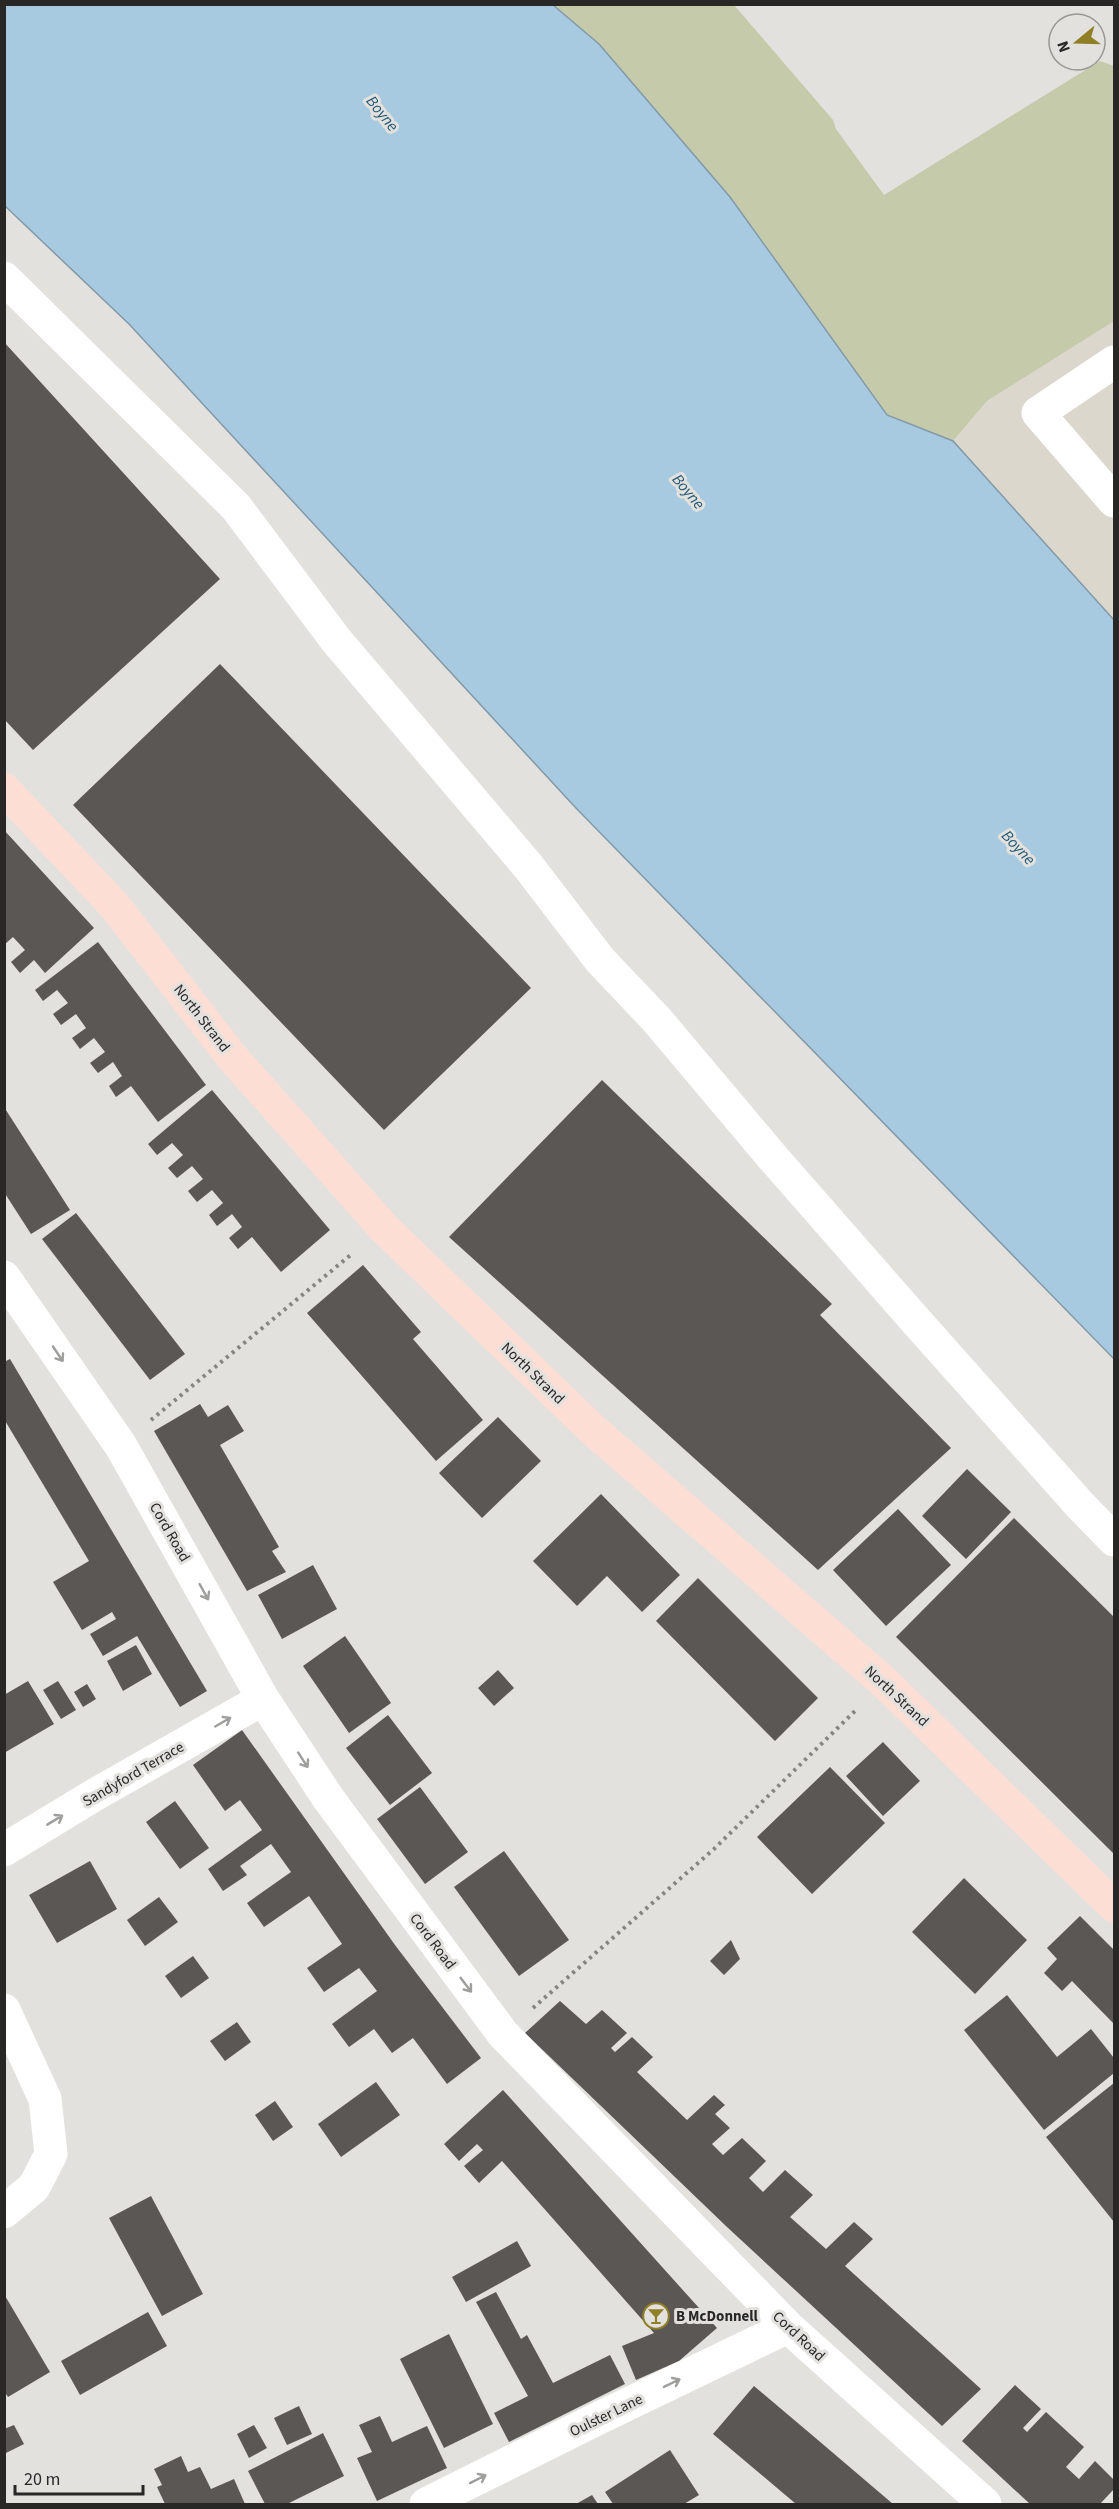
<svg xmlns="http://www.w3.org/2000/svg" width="1119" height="2509" font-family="'Source Sans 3',sans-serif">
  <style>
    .built { fill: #dbd7cc }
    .green { fill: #c5caab }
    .water { fill: #a8cae0; stroke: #8299a8; stroke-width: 1.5 }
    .building { fill: #5a5755 }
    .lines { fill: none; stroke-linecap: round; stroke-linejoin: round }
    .path { stroke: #868582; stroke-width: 4; stroke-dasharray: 3 4.5; stroke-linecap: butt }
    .minor { stroke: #fff; stroke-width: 33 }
    .major { stroke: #fcded4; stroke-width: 33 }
    .oneway { stroke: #9e9e9d }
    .labels { text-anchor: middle; stroke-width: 6; stroke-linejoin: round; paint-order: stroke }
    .street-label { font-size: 15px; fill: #282726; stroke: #e3e1dd }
    .poi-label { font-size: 15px; font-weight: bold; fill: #282726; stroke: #e3e1dd; text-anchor: start }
    .water-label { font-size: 16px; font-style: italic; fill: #1d5675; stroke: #e3e1dd }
  </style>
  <rect width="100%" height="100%" fill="#e3e1dd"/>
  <path class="built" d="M1114,321V620L953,441L987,401Z"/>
  <path class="green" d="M553,5H734L833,120L836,129L884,195L1100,61L1114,66V321L987,401L953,441L887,415L730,197L599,44Z"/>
  <path class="water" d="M4,5H553L599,44L730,197L887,415L953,441L1114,620V1359L575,807L129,324L5,206Z"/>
  <path class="building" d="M4,342L220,579L33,750L4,719Z
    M220,664L531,988L384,1130L73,805Z
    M4,830L94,928L45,973L34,960L20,973L11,962L25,950L13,937L4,945Z
    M98,942L206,1085L158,1122L131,1086L116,1097L109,1086L122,1076L113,1062L98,1073L90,1063L105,1052L94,1038L80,1049L72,1038L86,1028L76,1014L61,1025L53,1014L68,1003L57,990L43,1001L35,990Z
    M602,1080L832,1304L820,1315L951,1448L818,1570L449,1237Z
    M212,1090L330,1230L281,1272L252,1237L238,1249L229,1238L242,1227L232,1214L217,1226L209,1215L223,1203L212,1190L197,1202L188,1191L203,1179L192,1166L177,1178L168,1168L183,1155L172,1143L157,1155L148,1144Z
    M4,1107L70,1210L31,1234L4,1192Z
    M76,1213L185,1354L150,1380L42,1239Z
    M363,1265L421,1332L413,1339L483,1420L436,1461L307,1313Z
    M10,1359L207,1691L180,1707L137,1636L103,1656L90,1634L116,1619L112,1612L82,1630L53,1582L89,1561L4,1419V1362Z
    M200,1404L208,1417L228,1405L244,1431L220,1445L279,1547L272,1551L286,1572L247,1591L154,1431Z
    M498,1417L541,1461L482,1518L439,1473Z
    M967,1469L1011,1512L966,1559L922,1516Z
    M601,1494L680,1575L642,1612L607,1576L577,1606L533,1561Z
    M898,1509L951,1565L886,1626L833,1570Z
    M1014,1518L1114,1617V1854L896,1637Z
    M313,1565L337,1609L282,1639L258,1595Z
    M698,1578L818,1698L775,1741L656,1621Z
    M345,1636L391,1703L349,1733L303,1666Z
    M136,1645L152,1674L123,1691L107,1661Z
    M498,1670L514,1688L494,1706L478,1688Z
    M28,1681L54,1724L4,1753V1695Z
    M58,1681L76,1710L61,1719L43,1690Z
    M87,1684L96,1699L83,1707L74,1692Z
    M388,1715L432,1773L390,1805L346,1748Z
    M242,1730L395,1945L481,2058L447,2084L413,2038L392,2053L374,2029L349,2047L332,2024L377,1991L359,1968L324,1992L307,1968L342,1944L309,1896L264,1927L247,1903L291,1872L271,1844L240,1866L247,1875L223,1891L208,1869L262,1830L240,1800L225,1811L193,1765Z
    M883,1742L920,1781L883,1816L846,1776Z
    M830,1767L885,1823L812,1894L757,1837Z
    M420,1787L468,1852L425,1884L377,1819Z
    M175,1801L209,1848L180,1869L146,1822Z
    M504,1851L569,1940L519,1976L454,1887Z
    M90,1861L117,1909L57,1943L29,1895Z
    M964,1878L1027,1940L975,1994L912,1932Z
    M159,1897L178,1922L145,1946L127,1920Z
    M1080,1916L1114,1950V2024L1072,1981L1062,1991L1044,1973L1057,1959L1047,1948Z
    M731,1940L740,1959L724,1975L710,1961Z
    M193,1956L209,1978L181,1998L165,1976Z
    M1007,1995L1057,2057L1091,2029L1114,2058V2073L1044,2130L964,2030Z
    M560,2001L586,2024L602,2010L627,2033L611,2048L615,2052L632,2037L653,2057L637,2072L687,2120L714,2095L725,2105L715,2114L730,2128L712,2144L723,2155L742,2138L766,2161L749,2178L763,2192L785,2170L813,2195L790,2217L826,2249L854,2222L873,2239L845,2266L981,2389L942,2426L727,2227L525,2033Z
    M237,2022L251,2042L225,2061L210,2041Z
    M376,2082L400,2115L341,2157L318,2124Z
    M1114,2083V2222L1046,2137Z
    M503,2090L717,2328L679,2361L636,2380L622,2346L654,2333L502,2161L479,2183L464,2166L483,2150L477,2144L459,2161L444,2144Z
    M275,2101L293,2127L273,2141L255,2115Z
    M151,2196L203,2294L162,2316L109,2218Z
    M517,2241L531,2266L466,2302L452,2277Z
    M496,2292L521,2339L527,2335L553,2383L610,2355L625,2384L509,2442L494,2413L528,2396L476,2302Z
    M4,2294L50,2372L8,2397L4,2391Z
    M148,2312L167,2346L80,2395L61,2361Z
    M449,2334L493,2424L444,2448L400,2359Z
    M1015,2385L1041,2409L1023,2428L1027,2432L1046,2412L1084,2447L1066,2467L1079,2479L1095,2461L1114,2480V2489L1100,2504H1030L962,2441Z
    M754,2386L812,2435L893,2504H796L713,2434Z
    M299,2406L312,2434L287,2445L274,2418Z
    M380,2416L392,2442L427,2426L447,2468L377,2501L357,2458L372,2452L359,2425Z
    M14,2425L24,2444L4,2454V2429Z
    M254,2425L267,2448L249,2458L237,2434Z
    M323,2433L344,2476L287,2504H265L248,2471Z
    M670,2450L699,2495L684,2504H613L605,2492Z
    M181,2456L188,2472L200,2467L211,2489L234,2479L245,2504H165L157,2487L162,2485L154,2469Z
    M592,2495L598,2504H576Z"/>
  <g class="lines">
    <path class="path" d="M151,1420L353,1253
      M533,2008L714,1849L858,1708"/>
    <path class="minor" d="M4,278L236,507L336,640L528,866L600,960L657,1020L774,1159L916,1321L1080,1505L1114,1540
      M1114,362L1038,413L1114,501
      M4,1277L121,1446L263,1699L328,1798L503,2034L788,2327L985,2504
      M4,1850L96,1794L263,1699
      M4,2010L45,2099L51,2154L34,2187L4,2212
      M426,2504L601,2417L788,2327"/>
    <path class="major" d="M4,789L114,905L232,1057L384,1228L592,1429L884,1682L1114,1906"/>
  </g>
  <defs><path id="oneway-shaft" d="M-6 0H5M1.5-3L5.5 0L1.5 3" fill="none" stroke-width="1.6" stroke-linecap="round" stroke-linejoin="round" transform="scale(1.5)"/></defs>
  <g class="oneway">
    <use href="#oneway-shaft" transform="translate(58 1354) rotate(56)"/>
    <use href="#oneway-shaft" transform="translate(204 1592) rotate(61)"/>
    <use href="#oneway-shaft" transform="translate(223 1722) rotate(-30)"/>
    <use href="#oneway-shaft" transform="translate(303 1760) rotate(57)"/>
    <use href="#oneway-shaft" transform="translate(55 1820) rotate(-31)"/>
    <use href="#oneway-shaft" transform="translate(466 1985) rotate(53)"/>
    <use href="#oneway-shaft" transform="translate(672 2383) rotate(-26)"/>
    <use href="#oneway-shaft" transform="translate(478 2479) rotate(-27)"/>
  </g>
  <defs>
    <g id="bar-ring" transform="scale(1.35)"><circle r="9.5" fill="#e3e1dd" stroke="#8f7f26" stroke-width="1.5"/><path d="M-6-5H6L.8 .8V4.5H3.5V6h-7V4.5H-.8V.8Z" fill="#8f7f26"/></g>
  </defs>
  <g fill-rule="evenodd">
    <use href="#bar-ring" x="656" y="2316"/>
  </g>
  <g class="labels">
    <g class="street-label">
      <text transform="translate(202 1018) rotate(52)" y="5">North Strand</text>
      <text transform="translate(533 1373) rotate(44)" y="5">North Strand</text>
      <text transform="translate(170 1532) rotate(60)" y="5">Cord Road</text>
      <text transform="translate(897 1696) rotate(43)" y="5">North Strand</text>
      <text transform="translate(133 1774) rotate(-30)" y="5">Sandyford Terrace</text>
      <text transform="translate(433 1941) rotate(53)" y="5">Cord Road</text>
      <text transform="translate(799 2336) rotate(43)" y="5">Cord Road</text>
      <text transform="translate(606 2415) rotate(-26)" y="5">Oulster Lane</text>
    </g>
    <g class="poi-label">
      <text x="676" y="2321">B McDonnell</text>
    </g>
    <g class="water-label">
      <text transform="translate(383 113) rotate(51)" y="6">Boyne</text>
      <text transform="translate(689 491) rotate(50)" y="6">Boyne</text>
      <text transform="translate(1019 847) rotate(47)" y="6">Boyne</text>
    </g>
  </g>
  <rect width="1119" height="2509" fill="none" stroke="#282726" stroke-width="12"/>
  <g transform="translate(1077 42) rotate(251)"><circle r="28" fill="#e3e1dd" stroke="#989794" stroke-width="1.5"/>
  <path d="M0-4.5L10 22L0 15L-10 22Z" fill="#8f7f26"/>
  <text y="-9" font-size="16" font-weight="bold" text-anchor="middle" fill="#282726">N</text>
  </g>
  <path d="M15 2485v9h128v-9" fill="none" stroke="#282726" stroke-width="3"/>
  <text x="24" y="2485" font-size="18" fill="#282726" stroke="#e3e1dd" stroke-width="4.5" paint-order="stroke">20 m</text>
</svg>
